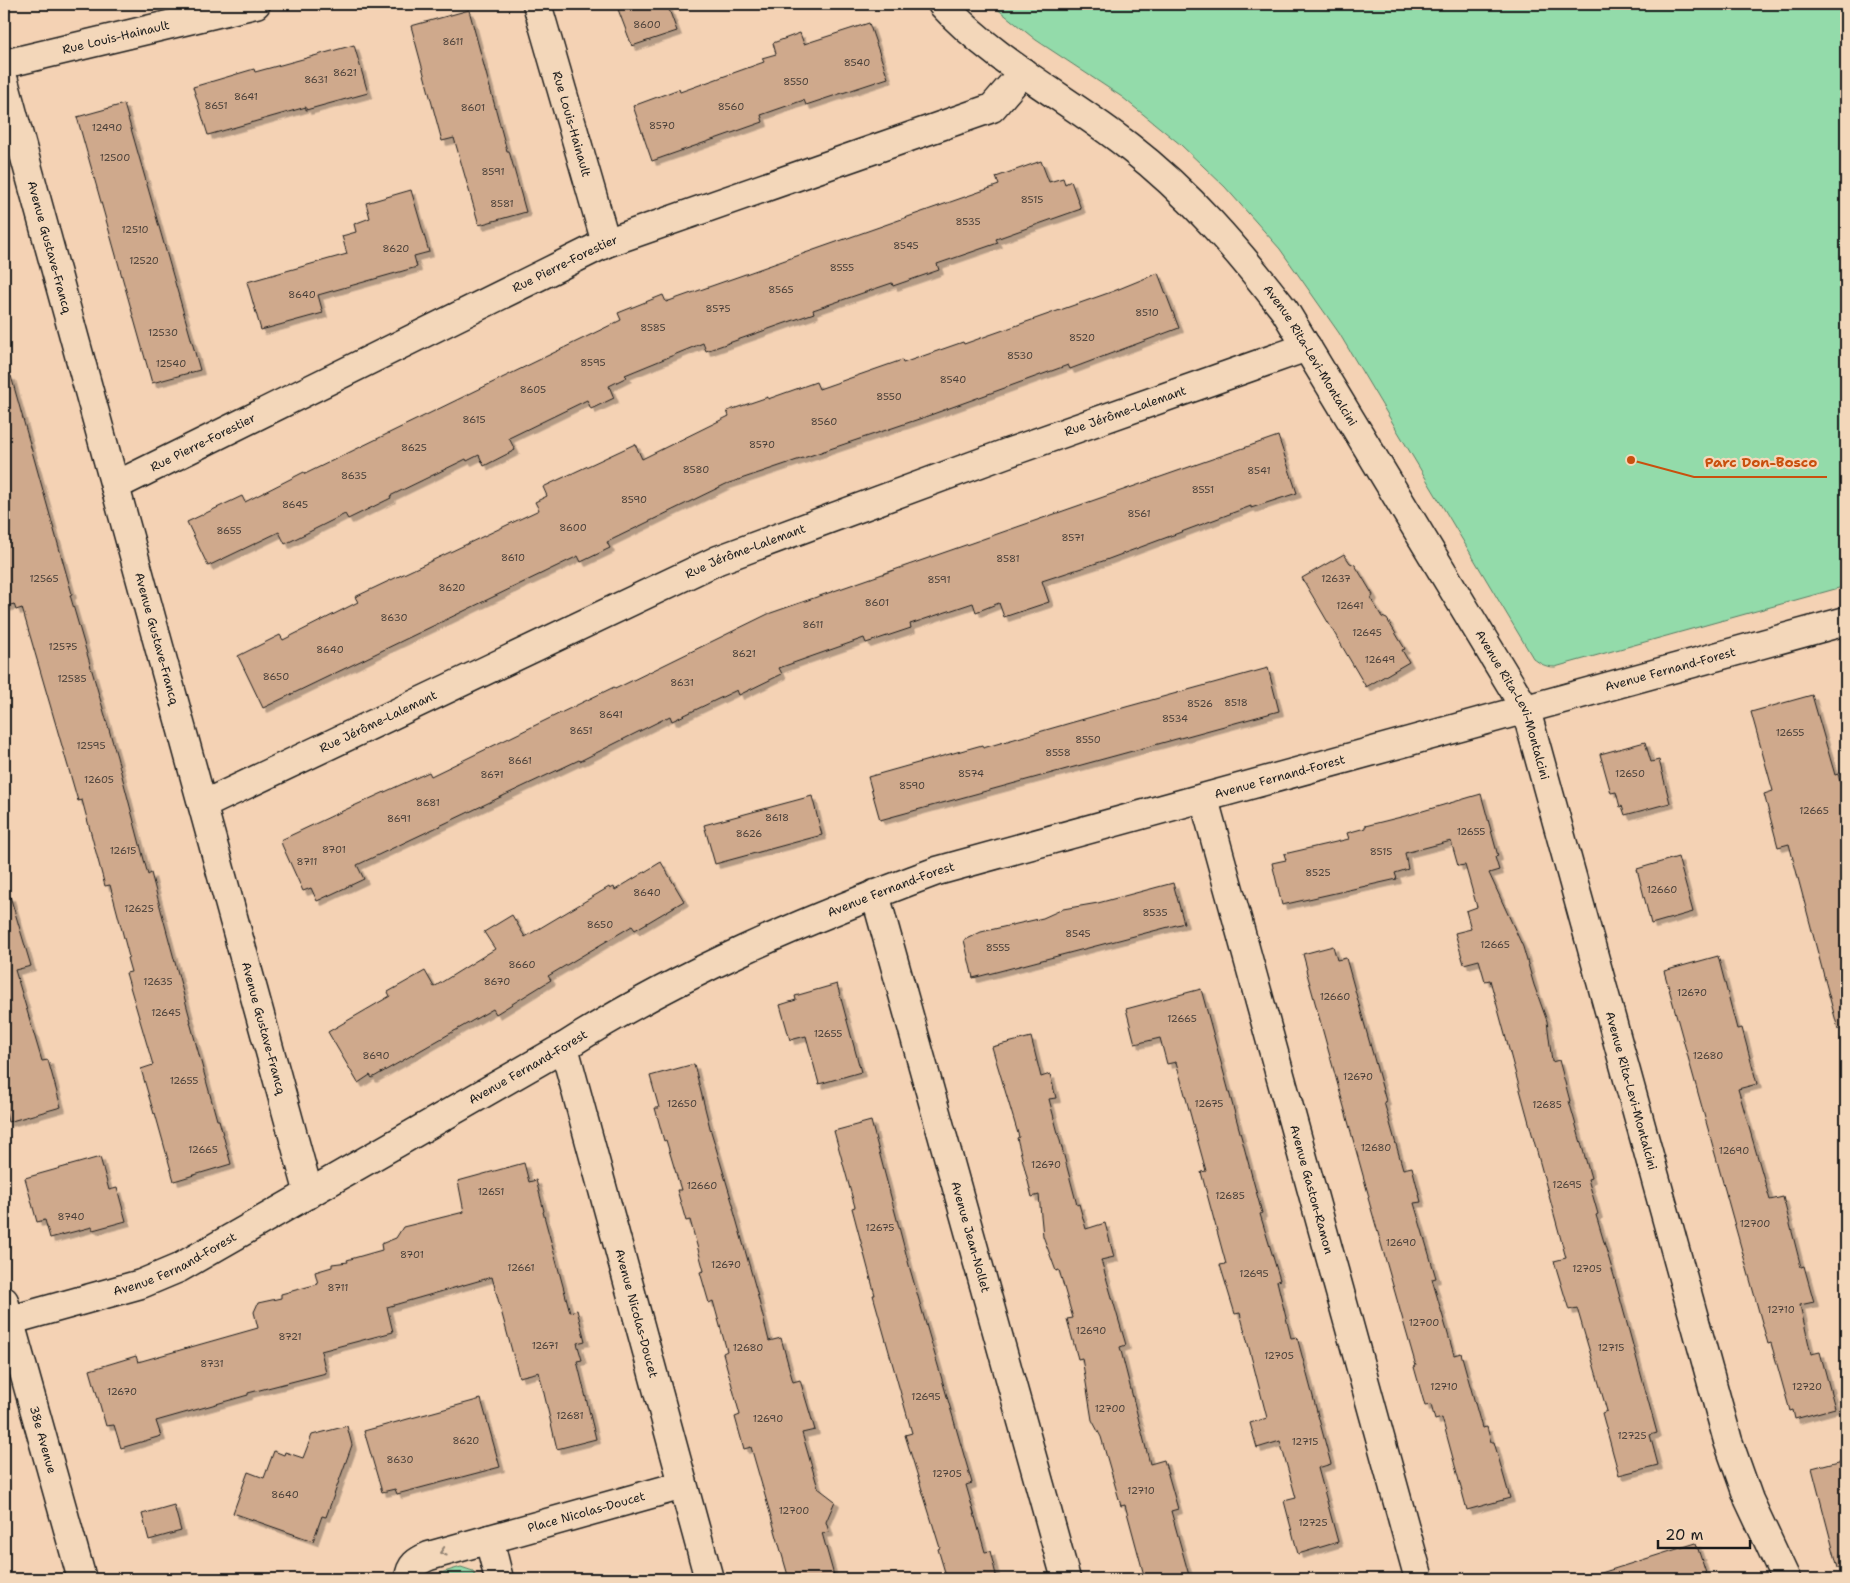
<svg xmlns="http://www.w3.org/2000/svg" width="1850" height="1583" font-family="'Shantell Sans',sans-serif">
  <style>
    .green { fill: #93dbaa; stroke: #587c63 }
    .building { fill: #cfa98c; stroke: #1c1c1c; filter: url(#shadow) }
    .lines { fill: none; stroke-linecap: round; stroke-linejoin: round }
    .minor-casing { stroke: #1c1c1c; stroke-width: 31 }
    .minor { stroke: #f3d7ba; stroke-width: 28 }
    .oneway { stroke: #928373 }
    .labels { text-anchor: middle; stroke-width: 4.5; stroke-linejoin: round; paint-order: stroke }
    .number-label { font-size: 10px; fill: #493f38 }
    .street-label { font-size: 12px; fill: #1c1c1c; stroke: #f3d7ba }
    .leader { fill: none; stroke: #c9500e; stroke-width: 2 }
    .callout-dot { fill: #c9500e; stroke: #f3d7ba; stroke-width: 2 }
    .callout-label { font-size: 14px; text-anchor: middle; font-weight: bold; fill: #c9500e; stroke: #f3d7ba; stroke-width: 4.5; stroke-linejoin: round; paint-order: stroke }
  </style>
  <defs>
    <filter id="shadow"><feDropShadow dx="4.5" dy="4.5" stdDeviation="0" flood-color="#0004"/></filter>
  </defs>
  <rect width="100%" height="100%" fill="#f4d2b4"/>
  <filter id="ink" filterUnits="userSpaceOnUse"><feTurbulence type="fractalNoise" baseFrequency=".02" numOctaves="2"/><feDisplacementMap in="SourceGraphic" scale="10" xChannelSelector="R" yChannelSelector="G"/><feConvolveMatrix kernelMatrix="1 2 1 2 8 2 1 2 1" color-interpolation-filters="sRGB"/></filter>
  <g filter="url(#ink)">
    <path class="green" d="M991,4H1846V586L1555,667C1546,667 1540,664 1533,658L1339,333L1280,249L1225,187L1181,145L1122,97L1036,40Z
      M461,1567L473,1571L477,1579H432L437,1574Z"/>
    <path class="building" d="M616,4H667L677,31L632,46Z
      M469,10L507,151H509L526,212L479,225L454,138L442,141L411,26Z
      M869,23L888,78L806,105L804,100L761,115L763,122L652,161L633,106L679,89L680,92L764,62L762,58L776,54L773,43L800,33L804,44Z
      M354,45L368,93L306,110V107L208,135L193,87L254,69L255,72Z
      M124,104L200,370L152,383L77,117Z
      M1041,161L1049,182L1063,178L1065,184L1071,181L1081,209L996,239L998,243L937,264L939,270L893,286L892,283L813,310L814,313L706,351L703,343L625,375L627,377L609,386L614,398L591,409L587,400L509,438L515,450L484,466L479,455L467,461L466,459L390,496L391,498L348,519L345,514L285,544L279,532L208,566L187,522L242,496L245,502L304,472L305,474L621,320L618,313L663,295L666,302L936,207L999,185L996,177Z
      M411,190L429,252L414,256L417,267L318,295L323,313L261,330L247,282L347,254L342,236L356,232L354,224L370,218L366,203Z
      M1158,273L1179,328L1070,369L1068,365L922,418L726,484L607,542L610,548L581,562L578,556L263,708L238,656L280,635L283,640L358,602L355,597L539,510L535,502L547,496L543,487L635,444L642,459L729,416L727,411L768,397V399L816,382L819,389L902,360L903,363L963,342L964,344L1114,291Z
      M11,376L72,594L70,595L117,757L148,875L151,873L191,1022H190L217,1120H219L231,1164L174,1181L155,1113L154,1114L141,1069L153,1065L126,973L131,972L127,958L129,957L110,885L105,886L82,800L78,801L22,608L16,610L14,604L4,607V377Z
      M1278,436L1297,493L1251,508V506L1106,560L1042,581L1049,602L1004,617L999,603L976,612L973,603L910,624L911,628L866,643L864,638L779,668L782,674L739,695L737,690L672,721L670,716L580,761L579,760L357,865L364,879L317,901L311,888L303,891L282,845L281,840L336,814L429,772L431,776L614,687L615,689L768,614Z
      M1344,554L1350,563L1355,565L1373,595L1371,599L1382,617L1387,619L1405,649L1402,650L1409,662L1366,687L1302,578Z
      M1268,668L1279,711L880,820L868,777L982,745L983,748L1126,707Z
      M1812,695L1835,775L1838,774L1846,804V1028L1838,1029L1789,844L1778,847L1764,794L1773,791L1751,712Z
      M1645,742L1651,762L1659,760L1670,803L1625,815L1622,806L1620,807L1616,792L1611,793L1600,754Z
      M1481,794L1498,856L1495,857L1499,870L1489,873L1523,947L1534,985L1547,1021L1552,1062L1559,1060L1570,1101H1569L1591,1178L1588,1179L1598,1214L1596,1215L1614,1276L1657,1433L1650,1435L1658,1465L1619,1475L1602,1413L1607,1411L1577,1308L1569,1310L1554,1261L1566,1258L1490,980L1485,981L1479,960L1464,964L1455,933L1471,929L1466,911L1477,907L1465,865L1458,866L1451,841L1405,853L1408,869L1395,873L1397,879L1282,905L1272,863L1286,860L1284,854L1349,839L1347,833L1365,828V826L1409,815Z
      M812,796L822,835L715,864L704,825Z
      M1678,857L1693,912L1651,924L1637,869Z
      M661,862L684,901L635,930L632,926L548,976L551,980L496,1014L493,1009L372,1078L370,1075L358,1083L328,1032L390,996L388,992L425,971L434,987L495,949L484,932L512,915L525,937L609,887L610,889L614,887L615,890Z
      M1173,883L1184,923L973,978L964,940L981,932L1043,918L1063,909L1098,903Z
      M10,896L31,966L15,970L42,1061L48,1060L61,1107L8,1122L4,1105V897Z
      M1333,946L1337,960L1346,958L1386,1101L1384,1102L1403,1169L1412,1167L1421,1202L1414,1203L1436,1278L1432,1279L1454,1355L1461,1353L1482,1428L1487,1427L1491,1442H1494L1510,1498L1467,1510L1442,1418L1435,1420L1431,1405L1425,1406L1414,1367L1416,1366L1368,1198L1369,1197L1306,970L1307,969L1303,954Z
      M1718,956L1737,1029L1742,1028L1757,1084L1738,1089L1770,1200L1783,1197L1801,1267L1804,1266L1814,1302L1800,1305L1811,1354L1820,1352L1835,1408L1795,1419L1793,1410L1790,1411L1771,1343L1768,1344L1664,971Z
      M837,984L861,1072L819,1084L806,1036L790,1040L780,1005L796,1000L795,996Z
      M1201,989L1262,1213L1260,1214L1280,1280L1277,1281L1291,1338L1297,1337L1331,1464L1318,1468L1338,1542L1298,1554L1284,1501L1296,1498L1280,1441L1257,1448L1250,1423L1267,1418L1240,1313L1235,1314L1220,1265L1226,1264L1201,1172L1206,1171L1176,1062L1167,1064L1160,1038L1135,1044L1126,1009Z
      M1031,1037L1041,1077L1050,1074L1056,1098L1049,1099L1077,1205L1079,1204L1086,1229L1105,1223L1114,1257L1101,1260L1126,1345L1120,1347L1150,1464L1164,1460L1178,1509L1171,1511L1190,1579H1145L1125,1505L1121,1506L1101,1437L1092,1420L1082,1358L1078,1359L1067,1319L1073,1318L1059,1270L1056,1271L1043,1236L1039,1195L1032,1197L1017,1138L1019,1137L992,1047Z
      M694,1064L710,1128L734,1208H733L756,1289L769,1341L781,1338L793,1382L800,1380L815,1430L802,1433L818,1488L835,1501L826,1522L829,1532L822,1533L835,1579H789L751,1447L744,1449L735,1417L740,1415L723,1353L727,1351L713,1301L709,1303L700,1272L704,1271L690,1220L686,1221L677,1190H681L666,1140L664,1141L655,1108H659L650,1076Z
      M871,1121L910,1269L972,1483L966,1485L985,1552L990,1551L997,1579H947L938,1549L940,1548L905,1435L912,1433L873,1295H875L852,1208L855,1207L834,1131Z
      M100,1157L109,1190L117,1188L126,1221L93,1230L92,1227L50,1238L45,1220L37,1222L25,1178Z
      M524,1163L529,1182L536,1180L544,1211L543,1212L570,1312L577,1310L585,1341L577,1343L582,1360L577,1361L596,1439L557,1449L539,1372L519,1377L492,1277L387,1307L393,1332L321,1351L326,1373L248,1393V1395L156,1421L161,1436L121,1448L114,1425L106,1426L90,1370L136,1356L138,1362L258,1328L254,1312L258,1303L281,1298V1294L318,1284L315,1272L332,1267V1264L348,1262L347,1260L382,1250L381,1244L396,1238L403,1227L464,1212L458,1181Z
      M481,1399L500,1467L397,1494L395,1489L382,1492L364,1431Z
      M347,1426L352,1445L326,1517L322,1516L313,1541L233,1513L248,1472L264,1478L274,1451L284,1455L285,1452L303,1458L312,1435Z
      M1846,1459V1567L1838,1568L1812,1468Z
      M174,1505L181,1531L149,1540L142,1514Z
      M1696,1543L1708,1579H1599L1598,1574Z"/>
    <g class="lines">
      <g class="minor-casing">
        <g id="minor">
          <path id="s1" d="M537,4L606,243"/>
          <path id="s2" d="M942,4C995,62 1067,98 1128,146C1189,193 1238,250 1285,311L1526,710L1728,1441L1749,1500L1786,1579"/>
          <path id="s3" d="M4,64L256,4"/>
          <path id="s4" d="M4,81L309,1194"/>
          <path id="s5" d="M115,486L606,243L992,108L1023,72"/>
          <path id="s6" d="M1204,799L1419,1579"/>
          <path id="s7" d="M203,805L718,560L1007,453L1307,347"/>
          <path id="s8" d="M875,894L1066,1579"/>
          <path id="s9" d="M564,1047L709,1579"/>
          <path id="s10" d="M4,1301L82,1579"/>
          <path id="s11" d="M4,1322L141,1284L179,1268L564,1047C681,972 808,919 937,871L1846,621"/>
          <path d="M489,1539L499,1579"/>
          <path id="s12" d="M409,1579C410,1565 417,1561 429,1556L683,1485"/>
        </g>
      </g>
      <use href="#minor" class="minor"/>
    </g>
    <defs><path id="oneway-chevron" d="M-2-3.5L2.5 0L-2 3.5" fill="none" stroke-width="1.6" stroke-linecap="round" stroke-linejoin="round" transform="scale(1.25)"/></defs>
    <use class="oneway" href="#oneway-chevron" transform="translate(443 1552) rotate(164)"/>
  </g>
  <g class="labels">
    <g class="number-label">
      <text x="647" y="28">8600</text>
      <text x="453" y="45">8611</text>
      <text x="857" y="66">8540</text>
      <text x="345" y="76">8621</text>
      <text x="316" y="83">8631</text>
      <text x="796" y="85">8550</text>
      <text x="246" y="100">8641</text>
      <text x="216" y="109">8651</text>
      <text x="731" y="110">8560</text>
      <text x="473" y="111">8601</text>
      <text x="662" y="129">8570</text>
      <text x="107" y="131">12490</text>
      <text x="115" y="161">12500</text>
      <text x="493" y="175">8591</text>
      <text x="1032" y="203">8515</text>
      <text x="502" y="207">8581</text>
      <text x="968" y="225">8535</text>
      <text x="135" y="233">12510</text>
      <text x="906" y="249">8545</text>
      <text x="396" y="252">8620</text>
      <text x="144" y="264">12520</text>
      <text x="842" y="271">8555</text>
      <text x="781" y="293">8565</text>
      <text x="302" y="298">8640</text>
      <text x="718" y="312">8575</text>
      <text x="1147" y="316">8510</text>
      <text x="653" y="331">8585</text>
      <text x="163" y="336">12530</text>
      <text x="1082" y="341">8520</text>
      <text x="1020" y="359">8530</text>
      <text x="593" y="366">8595</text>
      <text x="171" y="367">12540</text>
      <text x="953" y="383">8540</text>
      <text x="533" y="393">8605</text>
      <text x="889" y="400">8550</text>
      <text x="474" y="423">8615</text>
      <text x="824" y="425">8560</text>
      <text x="762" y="448">8570</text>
      <text x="414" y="451">8625</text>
      <text x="696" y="473">8580</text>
      <text x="1259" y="474">8541</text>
      <text x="354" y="479">8635</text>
      <text x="1203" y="493">8551</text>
      <text x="634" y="503">8590</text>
      <text x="295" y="508">8645</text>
      <text x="1139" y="517">8561</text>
      <text x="573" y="531">8600</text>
      <text x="229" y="534">8655</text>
      <text x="1073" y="541">8571</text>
      <text x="513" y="561">8610</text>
      <text x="1008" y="562">8581</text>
      <text x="44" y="582">12565</text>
      <text x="1336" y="582">12637</text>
      <text x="939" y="583">8591</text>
      <text x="452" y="591">8620</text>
      <text x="877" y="606">8601</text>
      <text x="1350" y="609">12641</text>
      <text x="394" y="621">8630</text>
      <text x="813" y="628">8611</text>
      <text x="1367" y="636">12645</text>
      <text x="63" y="650">12575</text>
      <text x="330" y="653">8640</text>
      <text x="744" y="657">8621</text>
      <text x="1380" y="663">12649</text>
      <text x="276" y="680">8650</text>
      <text x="72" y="682">12585</text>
      <text x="682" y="686">8631</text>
      <text x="1236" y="706">8518</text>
      <text x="1200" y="707">8526</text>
      <text x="611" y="718">8641</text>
      <text x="1175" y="722">8534</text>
      <text x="581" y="734">8651</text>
      <text x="1790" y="736">12655</text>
      <text x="1088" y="743">8550</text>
      <text x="91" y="749">12595</text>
      <text x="1058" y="756">8558</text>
      <text x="520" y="764">8661</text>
      <text x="971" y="777">8574</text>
      <text x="1630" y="777">12650</text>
      <text x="492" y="778">8671</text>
      <text x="99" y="783">12605</text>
      <text x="912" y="789">8590</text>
      <text x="428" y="806">8681</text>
      <text x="1814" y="814">12665</text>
      <text x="777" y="821">8618</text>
      <text x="399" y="822">8691</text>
      <text x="1471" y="835">12655</text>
      <text x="749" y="837">8626</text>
      <text x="334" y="853">8701</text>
      <text x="123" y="854">12615</text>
      <text x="1381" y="855">8515</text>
      <text x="307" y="865">8711</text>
      <text x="1318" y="876">8525</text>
      <text x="1662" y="893">12660</text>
      <text x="647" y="896">8640</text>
      <text x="139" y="912">12625</text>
      <text x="1155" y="916">8535</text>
      <text x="600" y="928">8650</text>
      <text x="1078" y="937">8545</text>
      <text x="1495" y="948">12665</text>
      <text x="998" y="951">8555</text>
      <text x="522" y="968">8660</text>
      <text x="158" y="985">12635</text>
      <text x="497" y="985">8670</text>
      <text x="1692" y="996">12670</text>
      <text x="1335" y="1000">12660</text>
      <text x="166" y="1016">12645</text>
      <text x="1182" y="1022">12665</text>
      <text x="828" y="1037">12655</text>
      <text x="376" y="1059">8690</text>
      <text x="1708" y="1059">12680</text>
      <text x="1358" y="1080">12670</text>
      <text x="184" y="1084">12655</text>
      <text x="682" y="1107">12650</text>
      <text x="1209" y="1107">12675</text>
      <text x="1547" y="1108">12685</text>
      <text x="1376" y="1151">12680</text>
      <text x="203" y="1153">12665</text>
      <text x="1734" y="1154">12690</text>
      <text x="1046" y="1168">12670</text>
      <text x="1567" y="1188">12695</text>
      <text x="702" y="1189">12660</text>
      <text x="491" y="1195">12651</text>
      <text x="1230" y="1199">12685</text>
      <text x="71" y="1220">8740</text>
      <text x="1755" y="1227">12700</text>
      <text x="880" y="1231">12675</text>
      <text x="1401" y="1246">12690</text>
      <text x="412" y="1258">8701</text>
      <text x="726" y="1268">12670</text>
      <text x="521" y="1271">12661</text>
      <text x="1587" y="1272">12705</text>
      <text x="1254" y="1277">12695</text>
      <text x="338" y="1291">8711</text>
      <text x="1781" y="1313">12710</text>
      <text x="1424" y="1326">12700</text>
      <text x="1091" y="1334">12690</text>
      <text x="290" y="1340">8721</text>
      <text x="545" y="1349">12671</text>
      <text x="748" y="1351">12680</text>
      <text x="1611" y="1351">12715</text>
      <text x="1279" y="1359">12705</text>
      <text x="212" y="1367">8731</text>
      <text x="1444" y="1390">12710</text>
      <text x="1807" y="1390">12720</text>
      <text x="122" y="1395">12670</text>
      <text x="926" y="1400">12695</text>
      <text x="1110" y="1412">12700</text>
      <text x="570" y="1419">12681</text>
      <text x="768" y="1422">12690</text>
      <text x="1632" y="1439">12725</text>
      <text x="466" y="1444">8620</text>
      <text x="1305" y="1445">12715</text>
      <text x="400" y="1463">8630</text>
      <text x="947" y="1477">12705</text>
      <text x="1141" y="1494">12710</text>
      <text x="285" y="1498">8640</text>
      <text x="794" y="1514">12700</text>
      <text x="1313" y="1526">12725</text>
    </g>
    <g class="street-label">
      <text dy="4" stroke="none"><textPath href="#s3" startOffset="115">Rue Louis-Hainault</textPath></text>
      <text dy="4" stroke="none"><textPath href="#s1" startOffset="125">Rue Louis-Hainault</textPath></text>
      <text dy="4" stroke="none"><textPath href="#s4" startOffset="172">Avenue Gustave-Francq</textPath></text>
      <text dy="4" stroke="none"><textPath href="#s5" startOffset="502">Rue Pierre-Forestier</textPath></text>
      <text dy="4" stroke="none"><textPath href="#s2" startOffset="514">Avenue Rita-Levi-Montalcini</textPath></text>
      <text dy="4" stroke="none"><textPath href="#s7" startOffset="1004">Rue Jérôme-Lalemant</textPath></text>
      <text dy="4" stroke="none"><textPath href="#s5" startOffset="98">Rue Pierre-Forestier</textPath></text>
      <text dy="4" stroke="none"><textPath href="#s7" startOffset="599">Rue Jérôme-Lalemant</textPath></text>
      <text dy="4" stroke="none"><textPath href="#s4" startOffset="578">Avenue Gustave-Francq</textPath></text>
      <text dy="4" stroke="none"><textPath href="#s11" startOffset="1801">Avenue Fernand-Forest</textPath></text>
      <text dy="4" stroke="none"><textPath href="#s2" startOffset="919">Avenue Rita-Levi-Montalcini</textPath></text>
      <text dy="4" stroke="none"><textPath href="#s7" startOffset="194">Rue Jérôme-Lalemant</textPath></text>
      <text dy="4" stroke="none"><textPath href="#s11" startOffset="1396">Avenue Fernand-Forest</textPath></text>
      <text dy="4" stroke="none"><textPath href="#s11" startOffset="991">Avenue Fernand-Forest</textPath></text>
      <text dy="4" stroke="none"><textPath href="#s4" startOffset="982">Avenue Gustave-Francq</textPath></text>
      <text dy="4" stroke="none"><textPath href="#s11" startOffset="586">Avenue Fernand-Forest</textPath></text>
      <text dy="4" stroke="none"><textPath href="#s2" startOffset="1324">Avenue Rita-Levi-Montalcini</textPath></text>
      <text dy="4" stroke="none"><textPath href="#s6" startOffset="405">Avenue Gaston-Ramon</textPath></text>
      <text dy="4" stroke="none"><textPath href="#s8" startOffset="356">Avenue Jean-Nollet</textPath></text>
      <text dy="4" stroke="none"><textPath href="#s11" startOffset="181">Avenue Fernand-Forest</textPath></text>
      <text dy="4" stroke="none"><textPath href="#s9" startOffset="276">Avenue Nicolas-Doucet</textPath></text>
      <text dy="4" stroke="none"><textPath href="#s10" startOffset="144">38e Avenue</textPath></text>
      <text dy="4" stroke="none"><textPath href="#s12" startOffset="196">Place Nicolas-Doucet</textPath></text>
    </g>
  </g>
  <path class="leader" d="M1631 460L1694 477H1827"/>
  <circle class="callout-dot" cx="1631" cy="460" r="5"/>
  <g class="callout-label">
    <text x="1761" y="467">Parc Don-Bosco</text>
  </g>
  <rect width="1850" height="1583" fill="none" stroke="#f3d7ba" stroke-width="20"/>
  <rect x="10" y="10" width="1830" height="1563" fill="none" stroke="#1c1c1c" stroke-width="2" filter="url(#ink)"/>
  <path d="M1658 1540v8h92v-8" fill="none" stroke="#1c1c1c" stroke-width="2.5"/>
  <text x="1665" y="1540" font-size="15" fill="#1c1c1c" stroke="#f3d7ba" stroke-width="4" paint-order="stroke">20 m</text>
</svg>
